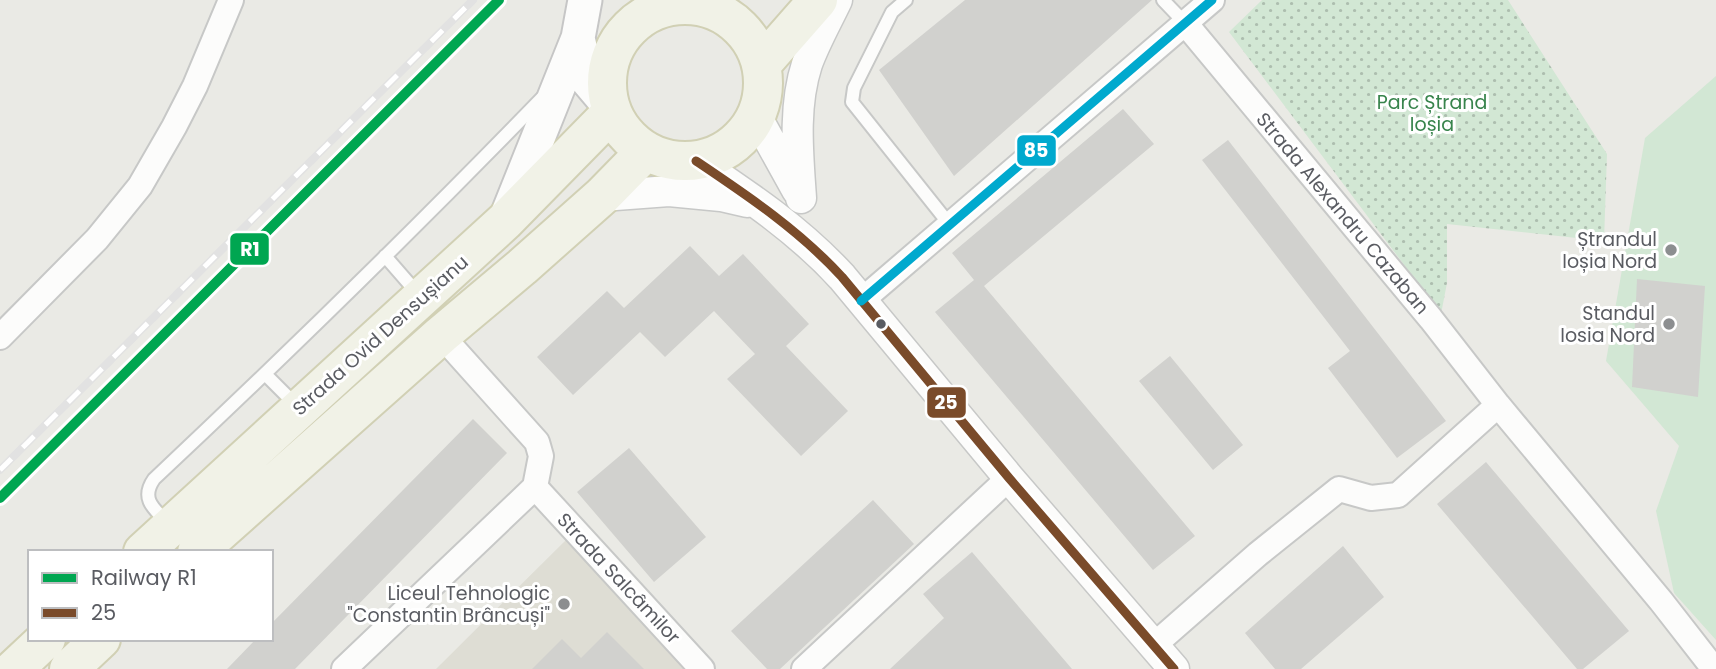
<svg xmlns="http://www.w3.org/2000/svg" width="1716" height="669" font-family="Poppins,sans-serif">
  <style>
    .education { fill: #deddd4 }
    .green { fill: #d2e7d4 }
    .park { fill: url(#park-dots) }
    .building { fill: #d1d1ce }
    .lines { fill: none; stroke-linecap: round; stroke-linejoin: round }
    .service-casing { stroke: #c7c8c7; stroke-width: 16 }
    .minor-casing { stroke: #c7c8c7; stroke-width: 28 }
    .tertiary-casing { stroke: #c7c8c7; stroke-width: 33 }
    .secondary-casing { stroke: #c6c6c6; stroke-width: 37 }
    .primary-casing { stroke: #d1d0b4; stroke-width: 42 }
    .service { stroke: #fcfcfb; stroke-width: 12 }
    .minor { stroke: #fcfcfb; stroke-width: 24 }
    .tertiary { stroke: #fcfcfb; stroke-width: 30 }
    .secondary { stroke: #fcfcfb; stroke-width: 33 }
    .primary { stroke: #f1f2e7; stroke-width: 38 }
    .rail-casing { stroke: #e2e2e2; stroke-width: 8 }
    .rail { stroke: #fff; stroke-width: 5; stroke-dasharray: 16; stroke-linecap: butt }
    .bus-1-casing { stroke: #fff; stroke-width: 14 }
    .bus-2-casing { stroke: #fff; stroke-width: 14 }
    .bus-1 { stroke: #7a4b2a; stroke-width: 9 }
    .bus-2 { stroke: #00a9ce; stroke-width: 9 }
    .rail-1-casing { stroke: #fff; stroke-width: 16 }
    .rail-1 { stroke: #00a651; stroke-width: 10 }
    .poi-dot { fill: #8c8e90; stroke: #fff; stroke-width: 2.5 }
    .bus-dot { fill: #5a5c62; stroke: #fff; stroke-width: 2.5 }
    .labels { text-anchor: middle; stroke-width: 6; stroke-linejoin: round; paint-order: stroke }
    .park-label { font-size: 19px; fill: #38844c; stroke: #fff }
    .street-label { font-size: 19px; fill: #5a5c62; stroke: #fff }
    .poi-label { font-size: 19px; fill: #5a5c62; stroke: #fff; text-anchor: end }
    .line-badge { stroke: #fff; stroke-width: 2.5 }
    .badge-label { font-size: 19px; text-anchor: middle; font-weight: bold; fill: #fff }
  </style>
  <defs>
    <pattern id="park-dots" width="8" height="8" patternUnits="userSpaceOnUse" patternTransform="scale(1.75)"><rect width="8" height="8" fill="#d2e7d4"/><path d="M2 2h.1M6 6h.1" fill="none" stroke="#adbeaf" stroke-width="1.8" stroke-linecap="round"/></pattern>
  </defs>
  <rect width="100%" height="100%" fill="#eaeae5"/>
  <path class="education" d="M567,539L687,669H436Z"/>
  <path class="green" d="M1716,76V640L1674,593L1656,511L1679,446L1606,361L1645,138Z"/>
  <path class="park" d="M1262,0H1508L1607,154L1604,241L1447,224V283L1441,314L1229,32Z"/>
  <path class="building" d="M965,0H1152L954,176L879,70Z
    M1123,109L1154,144L984,286L1195,536L1153,570L935,312L974,280L952,253Z
    M1228,140L1446,421L1397,458L1328,368L1350,351L1202,160Z
    M690,246L719,276L743,254L809,324L786,346L848,411L801,456L727,379L755,354L714,311L665,357L640,332L573,395L537,357L607,291L624,308Z
    M1637,279L1705,286L1698,397L1632,387Z
    M1170,356L1243,445L1213,470L1139,381Z
    M473,419L507,453L295,669H227L256,639H271V624Z
    M629,448L706,537L654,582L577,492Z
    M1486,462L1629,631L1583,669H1577L1437,504Z
    M873,500L914,544L780,669H767L731,631Z
    M1343,546L1384,597L1301,669H1275L1245,633Z
    M972,552L1072,669H890L944,618L923,594Z
    M607,632L644,669H532L562,639L581,658Z"/>
  <g class="lines">
    <g class="service-casing">
      <path id="service" d="M906,0L892,12L854,88L852,102L950,225
        M1163,0L1185,23
        M385,256L419,295
        M265,374L297,406
        M168,523C154,509 140,499 154,479C286,355 416,228 542,98"/>
    </g>
    <g class="minor-casing">
      <path id="minor" d="M1185,23L1431,319L1498,405L1661,601L1714,669
        M861,301L1212,0
        M0,337L97,239L140,186L174,127L195,86L231,0
        M535,487L702,669
        M1153,646L1258,554L1339,489L1371,498L1398,495L1498,405
        M344,669L535,487L541,456L537,442L441,335
        M804,669L1009,478"/>
    </g>
    <g class="tertiary-casing">
      <path id="tertiary" d="M756,116L797,190
        M696,161C748,196 799,230 842,277L1009,478L1174,669
        M602,196L669,191L721,196L747,202
        M801,198C798,154 793,107 807,64C815,42 827,21 837,0"/>
    </g>
    <g class="secondary-casing">
      <path id="secondary" d="M585,0L578,38L588,81L610,107
        M717,0L721,14
        M506,218L578,38"/>
    </g>
    <g class="primary-casing">
      <path id="primary" d="M607 83a78 78 0 1 1 156 0a78 78 0 1 1-156 0Z
        M761,65L818,0
        M143,552L505,221L612,112
        M197,552L441,335L522,267L602,196L646,151
        M14,669L46,639
        M69,669L101,639"/>
    </g>
    <use href="#service" class="service"/>
    <use href="#minor" class="minor"/>
    <use href="#tertiary" class="tertiary"/>
    <use href="#secondary" class="secondary"/>
    <use href="#primary" class="primary"/>
    <g class="rail-casing">
      <path id="rail" d="M0,470L473,0"/>
    </g>
    <use href="#rail" class="rail"/>
    <g class="bus-1-casing">
      <path id="bus-1" d="M696,161C748,196 799,230 842,277L1009,478L1174,669"/>
    </g>
    <g class="bus-2-casing">
      <path id="bus-2" d="M861,301L1212,0"/>
    </g>
    <use href="#bus-1" class="bus-1"/>
    <use href="#bus-2" class="bus-2"/>
    <g class="rail-1-casing">
      <path id="rail-1" d="M0,498L499,0"/>
    </g>
    <use href="#rail-1" class="rail-1"/>
  </g>
  <g class="poi-dot">
    <circle cx="1671" cy="250" r="7"/>
    <circle cx="1669" cy="324" r="7"/>
    <circle cx="564" cy="604" r="7"/>
  </g>
  <circle class="bus-dot" cx="881" cy="324" r="6"/>
  <g class="labels">
    <g class="park-label">
      <text x="1432" y="109">Parc Ștrand<tspan x="1432" dy="22">Ioșia</tspan></text>
    </g>
    <g class="street-label">
      <text transform="translate(1343 213) rotate(50)" y="7">Strada Alexandru Cazaban</text>
      <text transform="translate(380 335) rotate(-42)" y="7">Strada Ovid Densușianu</text>
      <text transform="translate(619 578) rotate(47)" y="7">Strada Salcâmilor</text>
    </g>
    <g class="poi-label">
      <text x="1657" y="246">Ștrandul<tspan x="1657" dy="22">Ioșia Nord</tspan></text>
      <text x="1655" y="320">Standul<tspan x="1655" dy="22">Iosia Nord</tspan></text>
      <text x="550" y="600">Liceul Tehnologic<tspan x="550" dy="22">"Constantin Brâncuși"</tspan></text>
    </g>
  </g>
  <g class="line-badge">
    <rect x="1016" y="134" width="41" height="33" rx="7" fill="#00a9ce"/>
    <rect x="229" y="232" width="41" height="34" rx="7" fill="#00a651"/>
    <rect x="926" y="386" width="41" height="33" rx="7" fill="#7a4b2a"/>
  </g>
  <g class="badge-label">
    <text x="1036" y="157">85</text>
    <text x="250" y="256">R1</text>
    <text x="946" y="409">25</text>
  </g>
  <rect x="28" y="550" width="245" height="91" fill="#ffffff" stroke="#bdbec0" stroke-width="2"/>
  <rect x="42" y="573" width="35" height="10" fill="#00a651" stroke="#bdbec0" stroke-width="2"/>
  <text x="91" y="585" font-size="21" fill="#5a5c62">Railway R1</text>
  <rect x="42" y="608" width="35" height="10" fill="#7a4b2a" stroke="#bdbec0" stroke-width="2"/>
  <text x="91" y="620" font-size="21" fill="#5a5c62">25</text>
</svg>
